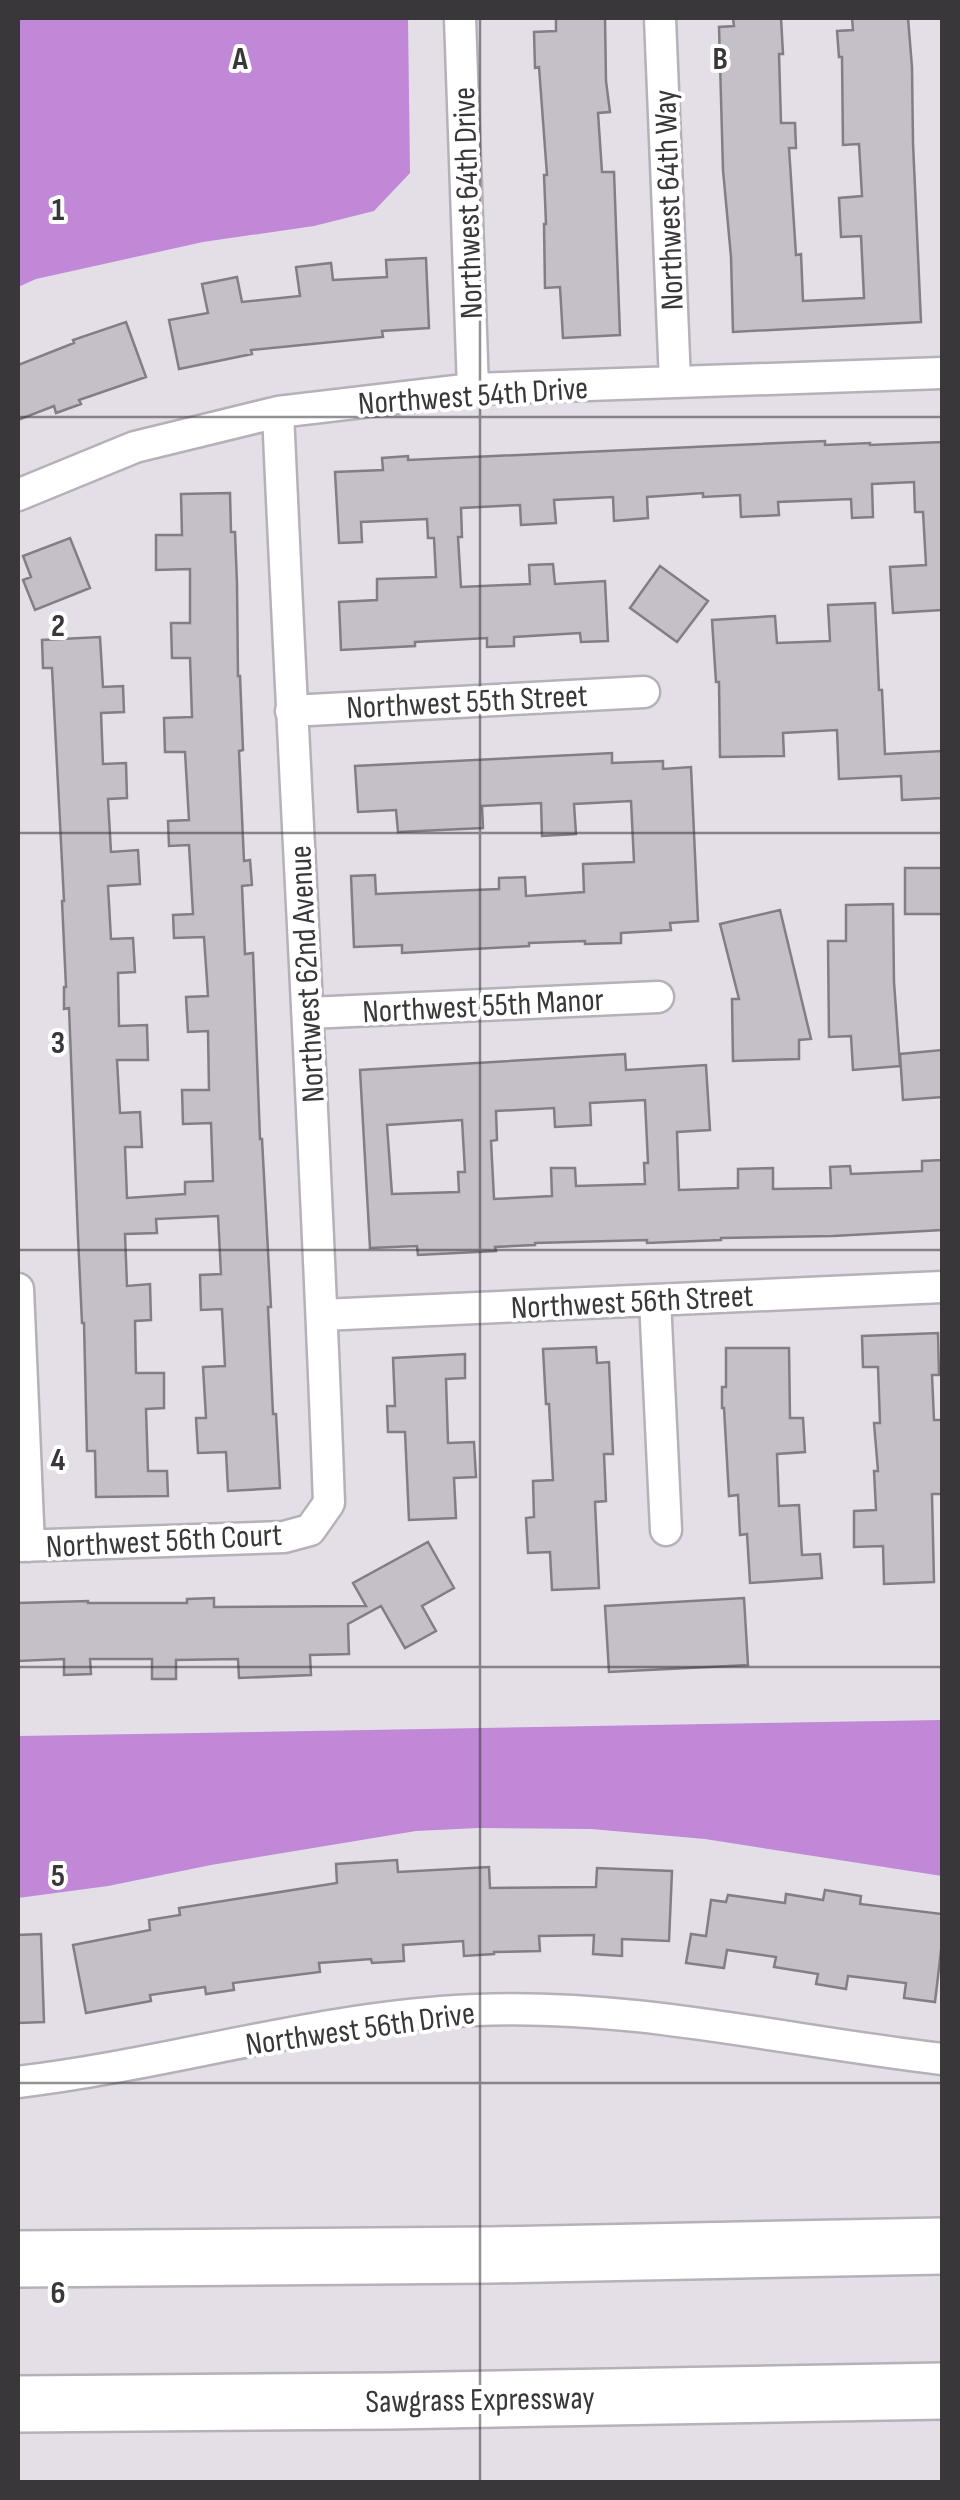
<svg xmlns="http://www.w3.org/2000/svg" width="960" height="2500" font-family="'Sofia Sans Condensed',sans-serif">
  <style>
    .water { fill: #c088d7 }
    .building { fill: #c5bfc8; stroke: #837d85; stroke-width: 2.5; fill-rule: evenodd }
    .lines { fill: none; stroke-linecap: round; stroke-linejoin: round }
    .street-casing { stroke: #b6b0b9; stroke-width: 35 }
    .highway-casing { stroke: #b6b0b9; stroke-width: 60 }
    .street { stroke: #fff; stroke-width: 30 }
    .highway { stroke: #fff; stroke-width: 55 }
    .grid { fill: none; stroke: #39373a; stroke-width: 2.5; stroke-opacity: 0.55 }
    .labels { text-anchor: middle; stroke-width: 8; stroke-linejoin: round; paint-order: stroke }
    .street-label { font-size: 32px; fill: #39373a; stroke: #fff }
    .grid-label { font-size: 32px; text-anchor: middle; font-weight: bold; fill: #39373a; stroke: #fff; stroke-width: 8; stroke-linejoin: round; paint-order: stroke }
  </style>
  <rect width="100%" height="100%" fill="#e4dee7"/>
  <path class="water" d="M18,18H408L410,173L374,211L314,226L203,242L36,279L18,287Z
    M942,1720V1876L705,1839L591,1829L478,1828L416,1831L211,1865L108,1886L18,1898V1736Z"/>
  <path class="building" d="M556,18H605L606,81L610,112L598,113L602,172H614L620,335L563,338L560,287L545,288L544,224H546L544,175H547L539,67L535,68L534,32L556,31Z
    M733,18H781L783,54H779L781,123H795L796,148H789L796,255L801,254L803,301L864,298L861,236L841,237L839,198L862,196L859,144L843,145L842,57H839L837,31L853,30L852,18H908L912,67L913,143L921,322L733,332L731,257L723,170L719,27L734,26Z
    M426,258L429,328L382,331L383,337L251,350L252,354L179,369L169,320L208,313L202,284L237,277L242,302L300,296L296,267L331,263L333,280L387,277L386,260Z
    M126,322L146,377L79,400L81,404L56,413L54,406L18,420V365L74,343L73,340Z
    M825,441V445L870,443V445L942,442V610L893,613L890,567L926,565L923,512H915L914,482L872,484L873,517L852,518L851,499L778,502L779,515L741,517L740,495L703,497V493L647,497L648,518L614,521L613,497L554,500L556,523L521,525L520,505L461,508L462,537H458L461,587L530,584L529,565L553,564L555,584L605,581L608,641L581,642L580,633L514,637V646L487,647V638L415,642V646L341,650L339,602L377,600V579L436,577L434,538H428L427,519L361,522L362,542L339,543L335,472L383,470L382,458L408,456V460Z
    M230,493L231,532H235L237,584L238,676H240L243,750L239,751L244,861L250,860L252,885L242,886L245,954L253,953L260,1139H262L271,1307H268L273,1414H276L280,1488L228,1491L226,1452L198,1453L196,1418H206L203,1367L225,1366L222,1309L201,1310L200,1275L221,1274L218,1216L156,1219L157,1233L125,1234L127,1286L150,1284L151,1320L135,1321L136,1373H164V1408L146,1409L148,1471H167L168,1496L96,1497L95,1451H87L84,1323H82L78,1237L69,1008L64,1009V987H66L62,901H64L52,668H43L42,640L100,637L103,687L123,686L124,712L101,713L103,764L126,763L127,798L108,799L111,852L138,850L140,884L108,886L111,939L133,938L135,972L118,973L119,1026L147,1025L148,1060H117L120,1113L140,1112L142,1147H125L127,1198L185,1194V1182L213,1181L211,1123L183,1124L182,1090H209L208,1031L188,1032L186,997L208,996L204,937L174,938L173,915L193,914L189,845L169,846L168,821L189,820L185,752H165L164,718L192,717L190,658H172L171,623H190V569L156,570V535H182L181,494Z
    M70,538L90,588L35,610L23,580L31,577L23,556Z
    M660,566L708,601L677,642L630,608Z
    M875,603L879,690H882L885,754L942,751V798L902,800L901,776L839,779L837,730L783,733L784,756L720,757L719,682H716L712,620L775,616L777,643L830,641L828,605Z
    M612,753V763L663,761V769L691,767L698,921L670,923L671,930L621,933V943L585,944V941L529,943V946L402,953V945L354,947L351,876L375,875L376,894L499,889V878L525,877L526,896L584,892L583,864L634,862L631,801L574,804L576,834L542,836L541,803L482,806L483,828L398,832L396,810L358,812L355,766Z
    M905,868H942V914H905Z
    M893,904L894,982L900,1066L853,1070L851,1036L829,1037L828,941H846V905Z
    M780,910L811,1039L799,1040V1059L733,1061L732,999H739L720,924Z
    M942,1050V1097L903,1100L900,1054Z
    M625,1054L626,1070L706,1065L710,1130L677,1132L679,1190L738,1188V1169L773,1168V1189L831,1188L830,1167L850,1166L851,1174L922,1171V1161L942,1160V1230L833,1236L721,1238V1240L647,1243V1240L535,1243V1245L495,1247L496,1251L418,1255L417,1246L370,1248L360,1070ZM645,1100L648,1163H644L645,1184L576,1186L575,1168H551L552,1196L494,1199L491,1141L497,1140L496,1111L554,1108L555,1127L591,1125L590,1103ZM462,1120L465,1172H458L459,1192L392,1194L387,1125Z
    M938,1333L939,1375H932L934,1420H942V1494H932L934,1582L884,1584L883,1546L854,1547V1511L876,1510L874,1471H878L874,1423H880L878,1367H863L862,1336Z
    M596,1347L597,1363L609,1362L613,1454H604L606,1501L595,1502L599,1588L552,1590L550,1552L528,1553L526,1518L534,1517L533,1481L553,1480L549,1404H546L543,1349Z
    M726,1348H789L790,1418H803L805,1452L777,1454L779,1506L799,1505L802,1555L820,1554L822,1578L750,1583L747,1534L740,1535L738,1495L729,1496L724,1408H722V1387H726Z
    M465,1354V1378L446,1379L448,1443L474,1442L476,1477L454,1478L456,1518L409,1520L405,1432H388L387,1406H395L393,1358Z
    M428,1542L454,1588L422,1606L436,1631L405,1648L381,1606L348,1624L349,1654L310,1655L311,1675L239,1678L238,1659L176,1660V1679H152V1659H90L91,1674L64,1675V1659L18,1661V1603L88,1601V1603H187V1599L214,1598V1607L366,1606L353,1583Z
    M744,1598L748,1665L609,1672L605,1606Z
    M397,1860L398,1872L489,1867L490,1888L596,1887L597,1868L672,1871L669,1941L622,1939V1956L593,1954L594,1935L539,1936L540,1951L494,1952V1954L464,1956L463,1941L403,1945L404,1961L372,1963L371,1959L319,1963L320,1972L233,1983L234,1990L206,1994L205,1987L150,1995L151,2001L86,2013L73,1945L150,1930L149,1920L180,1915L179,1908L337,1883L336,1864Z
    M825,1890L861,1896L860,1904L942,1914V1942L935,2002L904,1998L906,1983L848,1976L846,1989L816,1984L818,1974L774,1967L776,1957L727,1950L724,1968L686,1963L691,1934L706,1936L711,1900L726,1902L728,1895L785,1903L786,1894L823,1900Z
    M41,1934L44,2022L18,2023V1935Z"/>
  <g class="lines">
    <g class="street-casing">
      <path id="street" d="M460,18L473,389
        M660,18L675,382
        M18,495L135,447L278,412L473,389L942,373
        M291,711L644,692
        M309,1013L658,997
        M18,1289L29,1546
        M655,1300L666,1530
        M322,1315L942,1287
        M18,1546L284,1537L310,1530L329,1503C316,1139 294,776 278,412
        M18,2082C170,2064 321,2016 475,2010C633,2003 786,2041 942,2059"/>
    </g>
    <g class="highway-casing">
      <path id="highway" d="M18,2259L491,2255L942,2246
        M18,2404L390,2401L942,2391"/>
    </g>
    <use href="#street" class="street"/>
    <use href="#highway" class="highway"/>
  </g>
  <path class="grid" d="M480,18V2482M18,417H942M18,833H942M18,1250H942M18,1667H942M18,2083H942"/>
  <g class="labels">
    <g class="street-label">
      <text transform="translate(668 200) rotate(-92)" y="11">Northwest 64th Way</text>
      <text transform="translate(467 203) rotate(-92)" y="11">Northwest 64th Drive</text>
      <text transform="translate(473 395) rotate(-4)" y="11">Northwest 54th Drive</text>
      <text transform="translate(467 701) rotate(-3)" y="11">Northwest 55th Street</text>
      <text transform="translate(306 974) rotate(-93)" y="11">Northwest 62nd Avenue</text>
      <text transform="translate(483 1005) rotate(-3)" y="11">Northwest 55th Manor</text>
      <text transform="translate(632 1301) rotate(-3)" y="11">Northwest 56th Street</text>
      <text transform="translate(164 1540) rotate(-3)" y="11">Northwest 56th Court</text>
      <text transform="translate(360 2028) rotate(-8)" y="11">Northwest 56th Drive</text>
      <text transform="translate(480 2399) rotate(-1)" y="11">Sawgrass Expressway</text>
    </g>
  </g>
  <g class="grid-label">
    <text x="240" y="69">A</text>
    <text x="720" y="69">B</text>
    <text x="58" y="220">1</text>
    <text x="58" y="636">2</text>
    <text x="58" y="1053">3</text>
    <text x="58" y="1470">4</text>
    <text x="58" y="1886">5</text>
    <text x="58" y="2303">6</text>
  </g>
  <rect width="960" height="2500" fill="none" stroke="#39373a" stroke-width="40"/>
</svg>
